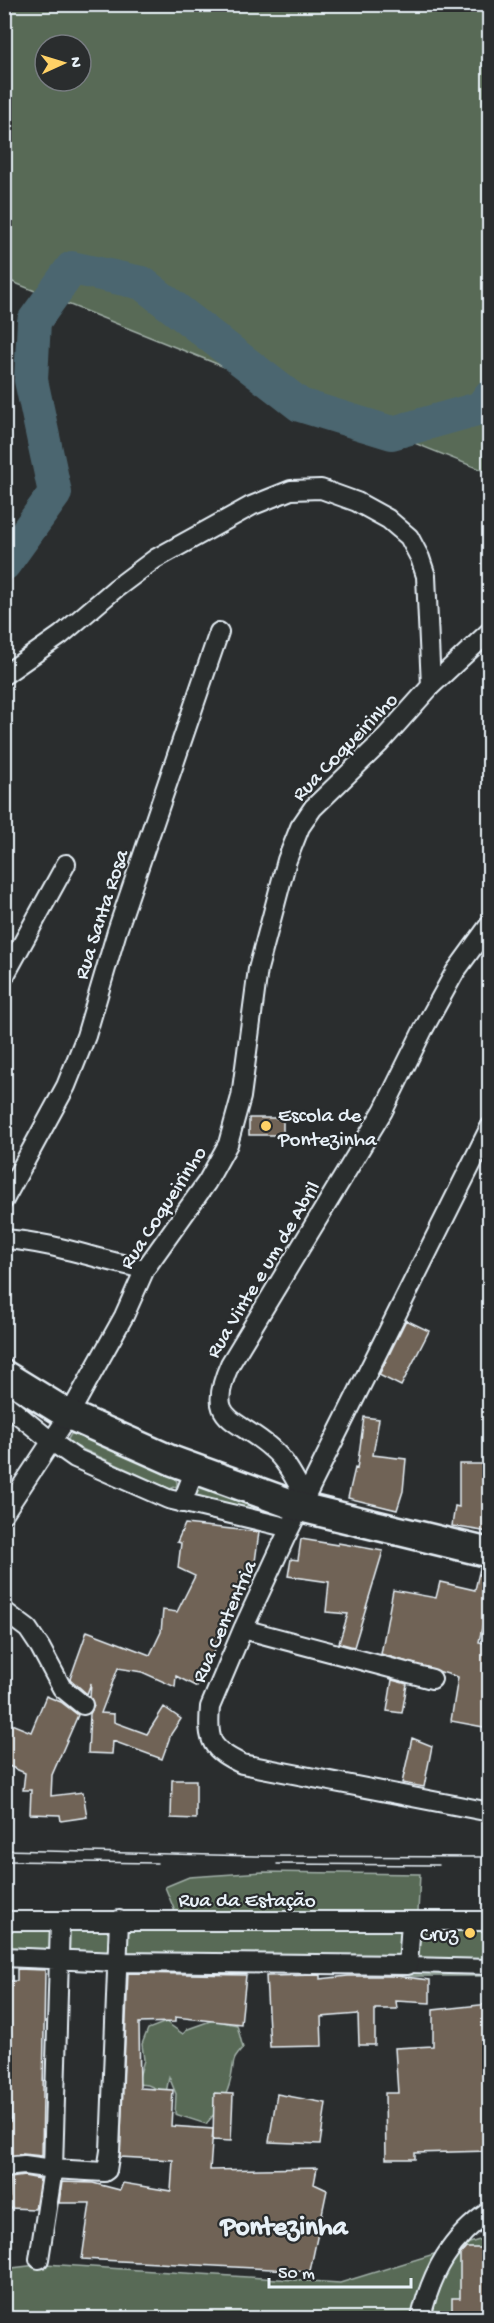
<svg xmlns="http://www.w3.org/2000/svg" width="494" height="2323" font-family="'Gochi Hand',sans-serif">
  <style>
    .green { fill: #586b56; stroke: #a0aea7; stroke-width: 1.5; fill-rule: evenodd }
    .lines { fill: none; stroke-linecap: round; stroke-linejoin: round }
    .river { stroke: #4c6670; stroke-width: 34 }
    .building { fill: #706456; stroke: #e8f1f8; stroke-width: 1.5 }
    .pedestrian-casing { stroke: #e8f1f8; stroke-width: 18 }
    .minor-casing { stroke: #e8f1f8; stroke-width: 22 }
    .primary-casing { stroke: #e8f1f8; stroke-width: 33 }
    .pedestrian { stroke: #2a2d2e; stroke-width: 14 }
    .minor { stroke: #2a2d2e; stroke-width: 18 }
    .primary { stroke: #2a2d2e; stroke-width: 28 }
    .tram { stroke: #e8f1f8; stroke-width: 1.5 }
    .poi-dot { fill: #ffd166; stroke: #2a2d2e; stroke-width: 2 }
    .labels { text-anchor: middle; stroke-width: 4.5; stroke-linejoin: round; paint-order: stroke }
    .street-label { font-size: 21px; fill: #e8f1f8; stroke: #2a2d2e }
    .poi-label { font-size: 21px; fill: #e8f1f8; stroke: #2a2d2e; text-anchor: start }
    .district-label { font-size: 27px; font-weight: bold; fill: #e8f1f8; stroke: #2a2d2e }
  </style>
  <rect width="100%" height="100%" fill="#2a2d2e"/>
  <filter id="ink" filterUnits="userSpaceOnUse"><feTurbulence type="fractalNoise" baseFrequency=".0167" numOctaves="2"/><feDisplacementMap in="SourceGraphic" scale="12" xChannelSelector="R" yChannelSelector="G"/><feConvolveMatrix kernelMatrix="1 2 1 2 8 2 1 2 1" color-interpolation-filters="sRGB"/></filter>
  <g filter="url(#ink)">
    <path class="green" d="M4,5H489V473L5,279ZM45,45H81V81H45Z
      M71,1434H77L175,1478L177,1482V1486L170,1489L69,1443L68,1439Z
      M198,1486H201L269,1514L265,1519L196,1495Z
      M263,1872L420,1874L418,1912L372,1917L176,1914L165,1887L189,1877Z
      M489,1927V1976H409L408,1964L5,1951L4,1929Z
      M213,2020L237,2025L243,2048C230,2063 235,2060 231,2078C227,2097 218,2110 206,2124L175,2114L176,2094L169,2077L166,2093L148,2085L137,2084L144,2060L142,2044L148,2029L166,2022L183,2034L188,2029Z
      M489,2237V2318H5L4,2269L45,2264L340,2283Z"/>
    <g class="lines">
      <path class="river" d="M4,564L55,493L31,380L34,321L72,268L142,283L300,405L392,433L481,408L490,396"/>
    </g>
    <path class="building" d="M249,1118H283V1135H249Z
      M406,1320L429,1331L401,1386L379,1375Z
      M364,1417L379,1419L373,1455L406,1459L403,1491L397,1510L348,1498L355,1468L357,1469Z
      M459,1464H489V1532L452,1526L455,1506L459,1507Z
      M185,1524L259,1532L254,1569L234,1611L227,1610L225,1627L197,1687L176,1676L175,1687L142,1672L118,1668L101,1713L114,1714V1722L147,1734L164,1707L181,1719L171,1734L162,1759L113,1741L112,1754L88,1753L90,1714L94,1706L90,1697L91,1683L87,1694L70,1679L87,1631L150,1655L161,1632L163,1610L177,1612L195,1576L178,1568L181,1543L177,1542Z
      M301,1539L338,1545V1543L383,1551L354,1647L339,1643L348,1614L326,1612L329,1582L288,1576L291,1559L298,1560Z
      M480,1568L489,1569V1594L479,1642L489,1644V1728L451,1721L458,1677L381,1654L393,1590L436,1598L440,1582L475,1590Z
      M392,1680L407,1684L402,1713L387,1711Z
      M46,1696L61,1702L78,1715L52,1775L51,1796L83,1792L87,1817L61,1821L60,1815L30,1814L31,1790H23L25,1773L4,1764V1721L31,1732Z
      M412,1738L432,1746L424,1787L402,1783Z
      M172,1780H196V1819L171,1818Z
      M17,1969L45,1970L42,2156L23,2154L4,2156V2122H11L9,2017L4,2018V1981H17Z
      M128,1973L246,1975L241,2024L175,2017V2022L139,2023L140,2088L173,2090L171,2126L213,2129L210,2170L317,2168L314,2184L327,2190L310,2271L82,2259L90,2203H59L62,2182L93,2183L120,2190L123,2183L171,2191L173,2160L120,2157Z
      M320,1975V1979L348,1976H396L430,1980V2003L396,2001L397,2009H375V2045H359L358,2014L321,2017L322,2046L270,2047L266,1976Z
      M489,2004V2151L415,2153V2159H386L385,2093H398L395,2048L433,2046V2010Z
      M214,2093L233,2094L231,2141L213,2140Z
      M277,2094L326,2103L320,2144L269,2142Z
      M24,2176L40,2179L35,2209L9,2208L10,2178Z
      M466,2248H489V2319H452V2298H460V2255Z"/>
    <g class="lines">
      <g class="pedestrian-casing">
        <path id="pedestrian" d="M408,1965L490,1967"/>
      </g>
      <g class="minor-casing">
        <path id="minor" d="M4,675L61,635L115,589L155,559L251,506L291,490L321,489L357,502L388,519L409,537L420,558L426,576L431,686
          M4,977L66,864
          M490,1127L286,1536L243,1629L210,1707C207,1742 211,1749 242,1764L490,1812
          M4,1200L66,1086L86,1036L117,931L219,632
          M4,1239C53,1242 97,1260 145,1269
          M4,1403L51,1441L75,1458L168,1499L290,1528
          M305,1497C296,1481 286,1460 271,1448C235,1416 204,1423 230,1364L383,1111L423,1030L455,972L490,924
          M182,1503L195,1469
          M4,1513L69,1415L124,1316L145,1269L207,1182L228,1144L241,1097L258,969L287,860L300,827L313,808L380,743L431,686L490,631
          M4,1611L28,1629L40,1647L62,1688L83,1705
          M243,1629L432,1679
          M4,1921H490
          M4,1957L117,1962L408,1965L411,1922
          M4,2167L24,2165L53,2169L104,2172L107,2170L110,2151L119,1920
          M39,2259L53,2169L60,1921
          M421,2318C431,2273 451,2237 490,2211"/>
      </g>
      <g class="primary-casing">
        <path id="primary" d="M4,1375L69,1415L173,1461L300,1507L490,1553"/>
      </g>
      <use href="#pedestrian" class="pedestrian"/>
      <use href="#minor" class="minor"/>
      <use href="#primary" class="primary"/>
      <path class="tram" d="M4,1850L255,1856L490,1857
        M4,1861L157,1863
        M277,1864L439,1865"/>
    </g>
  </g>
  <g class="poi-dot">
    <circle cx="266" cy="1126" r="6"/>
    <circle cx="470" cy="1933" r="6"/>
  </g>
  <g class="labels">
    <g class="street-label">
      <text transform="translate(344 746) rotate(-46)" y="7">Rua Coqueirinho</text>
      <text transform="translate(100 914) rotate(-72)" y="7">Rua Santa Rosa</text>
      <text transform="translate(162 1207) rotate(-57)" y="7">Rua Coqueirinho</text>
      <text transform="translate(262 1269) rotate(-59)" y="7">Rua Vinte e um de Abril</text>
      <text transform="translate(223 1621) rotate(-66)" y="7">Rua Cententria</text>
      <text x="247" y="1906">Rua da Estação</text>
    </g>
    <g class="poi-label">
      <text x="278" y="1121">Escola de<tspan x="278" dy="24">Pontezinha</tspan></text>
      <text x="458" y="1940" text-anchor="end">Cruz</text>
    </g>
    <g class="district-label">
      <text x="284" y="2234">Pontezinha</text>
    </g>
  </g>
  <rect width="494" height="2323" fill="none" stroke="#2a2d2e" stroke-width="24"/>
  <rect x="12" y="12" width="470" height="2299" fill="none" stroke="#e8f1f8" stroke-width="2" filter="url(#ink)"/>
  <g transform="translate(63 63) rotate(86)"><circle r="28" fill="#2a2d2e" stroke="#767b7f" stroke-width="1.5"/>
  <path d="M0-4.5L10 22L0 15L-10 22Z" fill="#ffd166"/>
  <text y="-9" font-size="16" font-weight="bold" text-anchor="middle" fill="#e8f1f8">N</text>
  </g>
  <path d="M269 2278v9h142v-9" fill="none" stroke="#e8f1f8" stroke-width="3"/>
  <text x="278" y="2278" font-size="18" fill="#e8f1f8" stroke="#2a2d2e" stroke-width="4.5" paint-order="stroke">50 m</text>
</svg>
